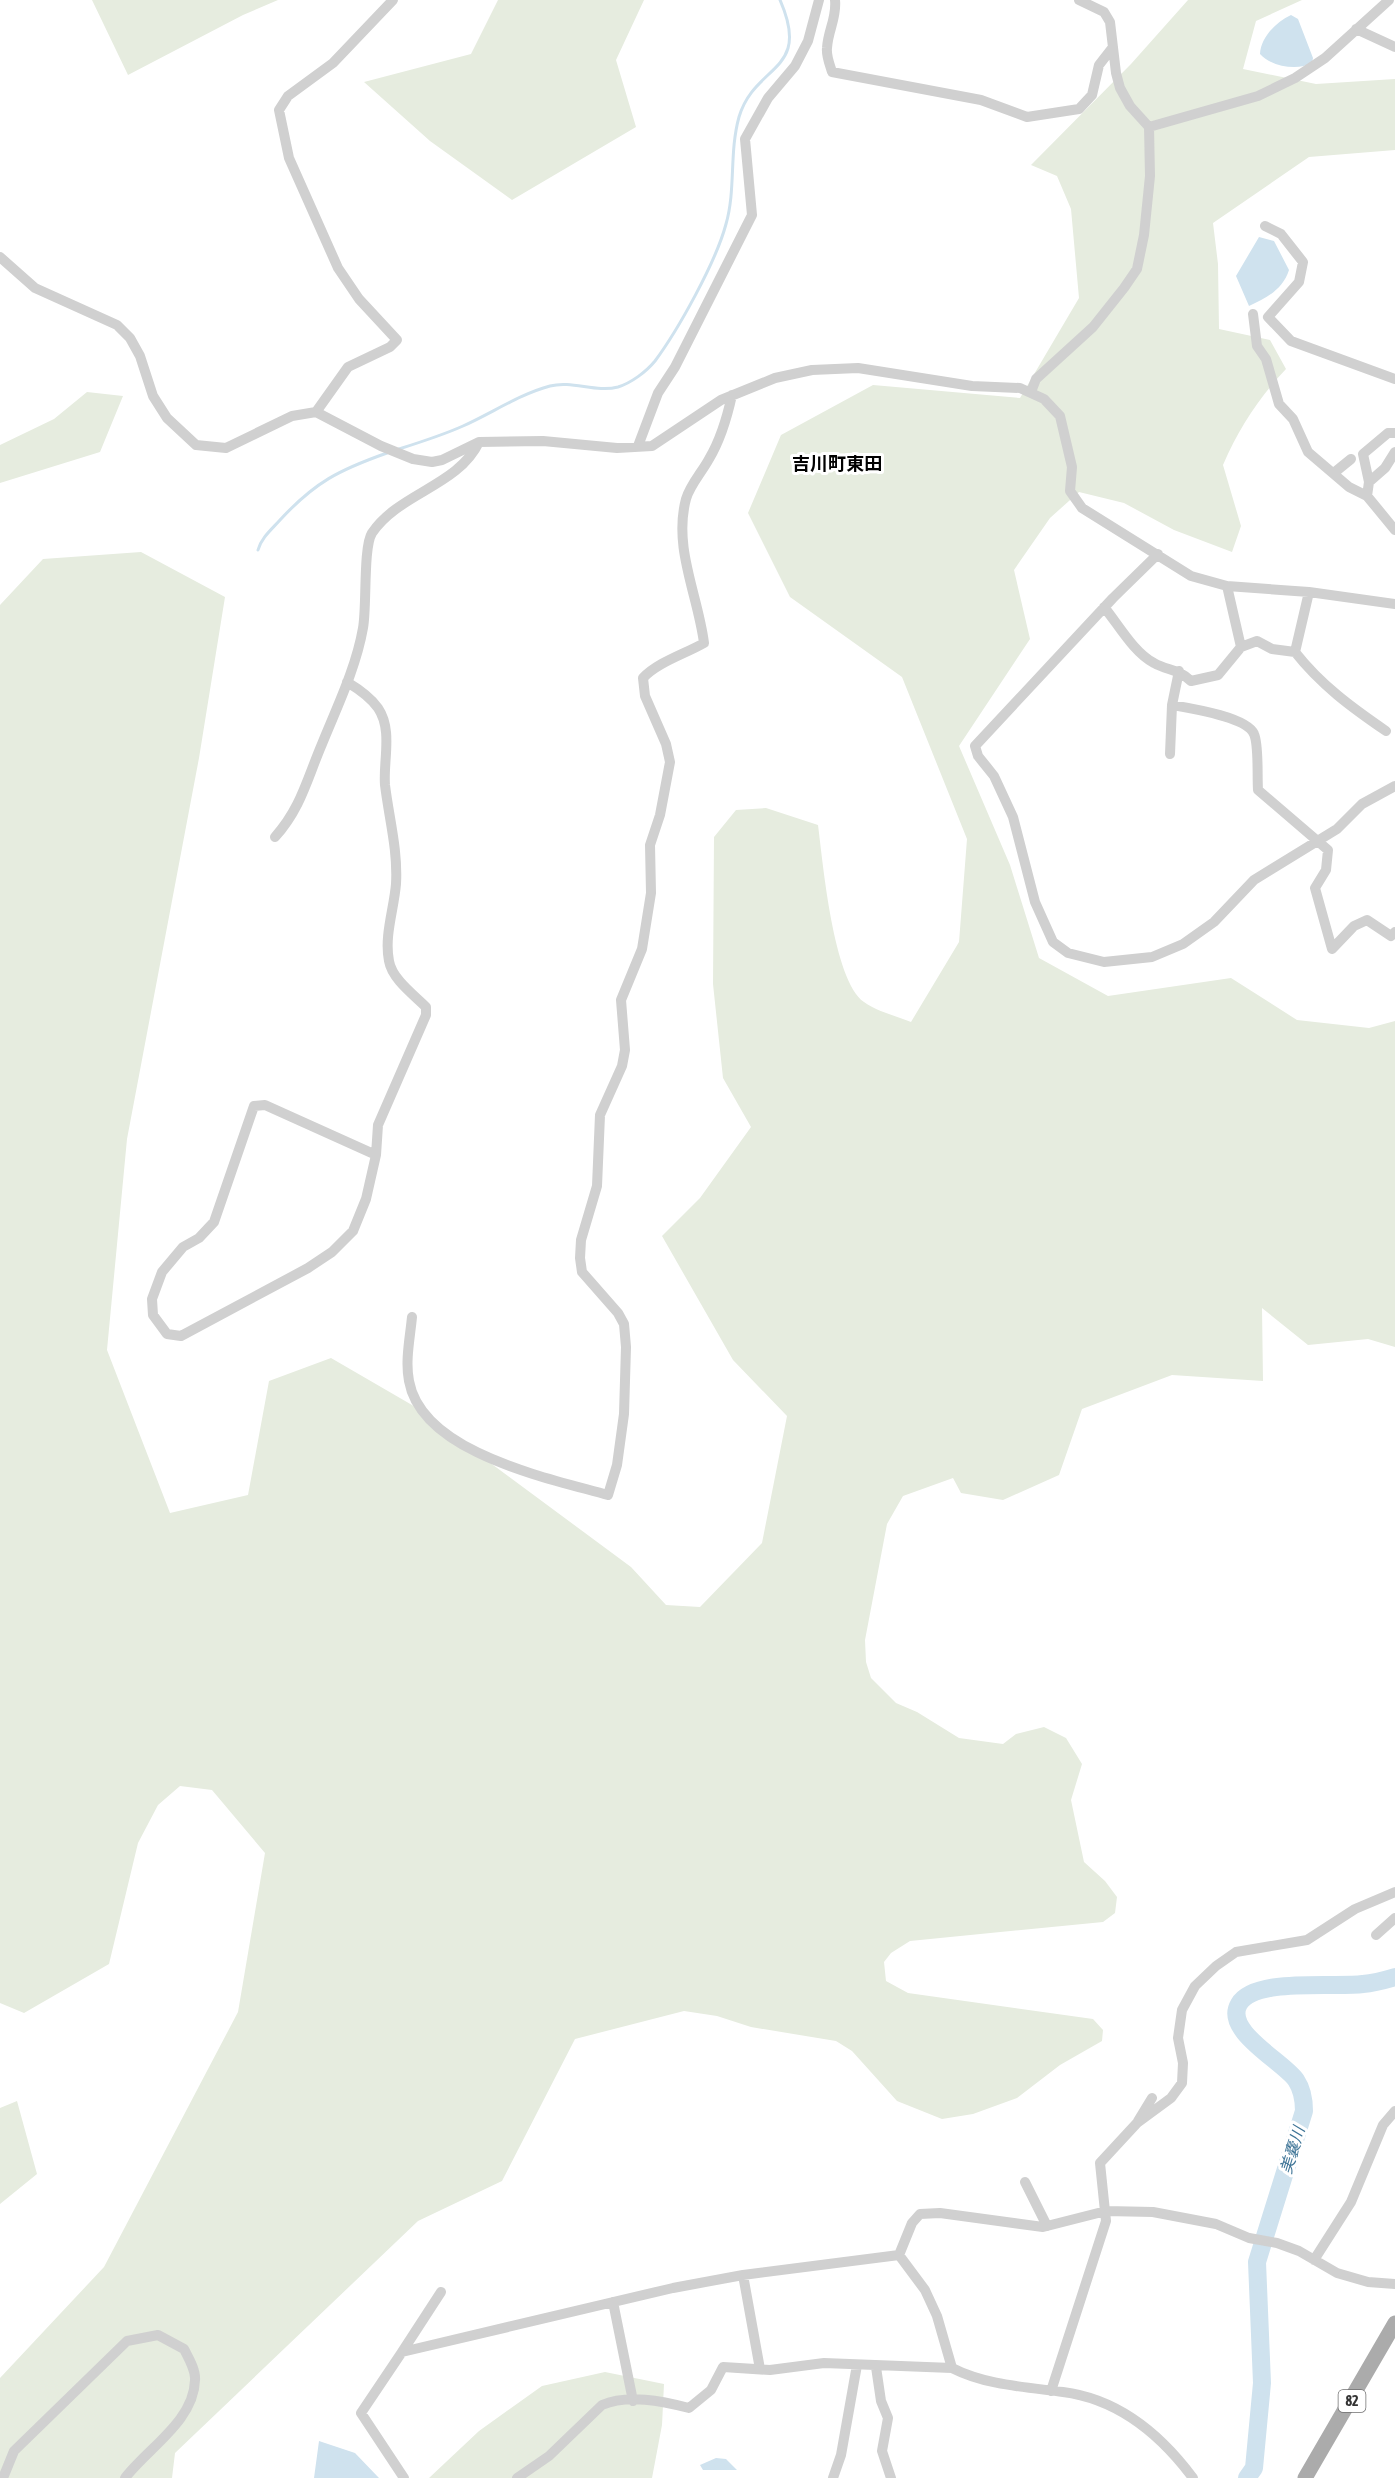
<svg xmlns="http://www.w3.org/2000/svg" width="1395" height="2478" font-family="'Asap Condensed','Noto Sans JP',sans-serif">
  <style>
    .green { fill: #e6ecdf }
    .water { fill: #cfe2ee }
    .lines { fill: none; stroke-linecap: round; stroke-linejoin: round }
    .stream { stroke: #cfe2ee; stroke-width: 3 }
    .river { stroke: #cfe2ee; stroke-width: 18 }
    .street { stroke: #d0d0d0; stroke-width: 10 }
    .primary { stroke: #ababab; stroke-width: 15 }
    .labels { text-anchor: middle; stroke-width: 6; stroke-linejoin: round; paint-order: stroke }
    .shield { fill: #fff; stroke: #707070; stroke-width: 1.5 }
    .shield-label { font-size: 14px; font-weight: bold; fill: #333 }
    .water-label { font-size: 16px; font-style: italic; fill: #3f7597; stroke: #fff }
    .quarter-label { font-size: 18px; font-weight: bold; fill: #000; stroke: #fff }
  </style>
  <rect width="100%" height="100%" fill="#fff"/>
  <path class="green" d="M92,0H278L243,15L128,75Z
    M498,0H644L616,60L636,127L512,200L430,141L364,82L471,54Z
    M1188,0H1302L1256,21L1243,69L1316,84L1395,79V150L1309,157L1213,223L1218,264L1219,329L1270,340L1286,369C1258,399 1239,428 1223,465L1241,526L1232,552L1174,530L1124,503L1079,492L1050,518L1014,570L1030,639L959,746L1010,865L1039,958L1108,996L1231,978L1297,1020L1369,1028L1395,1021V1347L1368,1339L1308,1345L1262,1308L1263,1381L1172,1375L1082,1409L1059,1475L1003,1500L961,1493L953,1478L903,1496L887,1524L865,1640L866,1662L871,1678L896,1703L917,1712L959,1738L1003,1744L1016,1734L1044,1727L1066,1738L1082,1764L1071,1800L1084,1862L1105,1881L1117,1897L1115,1913L1103,1922L910,1941L891,1953L884,1962L886,1981L908,1993L1093,2019L1103,2030L1102,2041L1060,2065L1017,2098L973,2114L942,2119L897,2101L852,2051L836,2041L751,2027L717,2016L684,2011L575,2039L502,2181L418,2221L175,2453L172,2478H0V2378L104,2267L238,2012L265,1853L212,1790L180,1786L158,1805L138,1843L109,1964L24,2013L0,2003V605L43,559L141,552L225,597L199,758L127,1139L107,1350L170,1513L248,1495L269,1381L331,1358L412,1405L631,1567L666,1605L700,1607L762,1543L787,1416L733,1360L662,1236L700,1198L751,1127L723,1078L713,984L714,837L736,810L766,808L818,825C823,863 833,980 864,1002C876,1011 896,1016 911,1022L959,942L967,839L902,677L790,597L748,513L781,435L873,385L1020,398L1079,298L1071,209L1057,176L1031,165L1131,64Z
    M87,392L123,396L100,452L0,483V445L54,419Z
    M17,2101L37,2174L0,2204V2108Z
    M605,2372L664,2384L662,2425L652,2478H429L479,2431L542,2386Z"/>
  <path class="water" d="M1291,15L1298,19L1313,58L1312,63C1298,71 1272,67 1260,54C1261,37 1276,22 1291,15Z
    M1259,237L1274,241L1289,270C1283,289 1267,298 1249,306L1236,276Z
    M319,2441L355,2453L379,2478H314Z
    M716,2458L726,2459L737,2470H703L700,2465Z"/>
  <g class="lines">
    <path class="stream" d="M399,449C421,442 443,435 463,426C492,413 520,394 550,386C572,380 596,393 618,387C631,383 646,372 655,361C678,330 716,262 726,224C736,189 729,153 739,117C755,63 812,73 780,0
      M258,550C261,538 272,529 280,520C315,482 339,470 387,453"/>
    <path class="river" d="M1247,2478L1254,2468L1262,2383L1257,2262L1304,2111C1304,2101 1302,2089 1296,2080C1284,2062 1223,2031 1239,2004C1255,1977 1335,1988 1363,1984C1374,1983 1385,1980 1395,1977"/>
    <path class="street" d="M835,0C837,18 828,30 827,48C826,56 830,65 832,72L981,100L1027,117L1079,109L1092,95L1099,65L1113,47
      M1356,29L1395,47
      M1149,127L1258,96L1295,78L1325,58L1389,0
      M1265,226L1281,234L1303,262L1299,282L1268,317L1291,341L1395,379
      M0,257L35,288L117,325L130,338L140,356L153,396L167,418L196,445L226,448L292,416L316,412L381,446L413,459L432,462L442,460L479,442L543,441L617,448L652,446L721,400L775,378L812,370L858,368L972,386L1020,388L1044,399L1060,416L1072,467L1070,491L1082,508L1191,576L1227,586L1309,592L1395,604
      M1253,314L1257,346L1266,359L1279,404L1293,419L1308,452L1349,487L1367,496L1395,530
      M1031,392L1036,379L1093,327L1124,288L1137,269L1144,235L1150,176L1149,127L1130,106L1120,88L1116,73L1110,22L1104,12L1079,0
      M316,412L348,367L390,347L397,340L359,299L338,268L289,158L279,110L288,96L333,63L393,0
      M638,446L658,393L675,367L752,215L745,139L768,98L795,66L808,41L819,0
      M1335,472L1351,459
      M1369,482L1385,468L1395,452
      M1367,496L1369,482L1363,454L1388,433H1395
      M1158,554L1113,598L975,746L978,756L994,776L1013,817L1035,902L1053,942L1068,953L1104,962L1152,957L1183,944L1214,922L1254,880L1337,829L1362,804L1395,786
      M1227,586L1241,647
      M1104,607C1118,624 1134,653 1154,663C1168,671 1177,668 1191,681L1218,675L1241,647L1257,641L1272,649L1295,652C1321,685 1351,707 1386,731
      M1295,652L1309,592
      M347,682C357,688 371,698 378,708C393,730 383,761 385,785C389,818 398,850 396,884C394,909 384,936 389,961C392,979 414,995 426,1007V1015L378,1125L376,1155L366,1199L353,1231L332,1252L308,1268L181,1336L167,1334L153,1315L152,1299L162,1272L183,1247L199,1238L214,1222L254,1106L265,1105L376,1155
      M1172,705C1189,708 1247,717 1254,734C1259,745 1257,776 1258,790L1328,850L1326,870L1315,888L1332,949L1354,926L1367,920L1391,936L1395,932
      M1170,754L1172,705L1179,671
      M275,837C301,808 307,779 322,744C337,707 356,668 363,628C367,607 363,547 372,533C399,493 458,486 479,442
      M412,1317C410,1338 405,1361 409,1381C422,1453 548,1478 608,1495L617,1465L624,1414L626,1347L624,1324L618,1313L582,1272L580,1258L581,1240L597,1186L600,1115L622,1066L625,1050L621,1000L642,949L651,893L650,845L660,815L670,762L666,744L645,696L643,678C658,662 685,654 704,643C698,595 673,548 686,499C690,485 702,472 709,459C721,439 727,418 732,395
      M1376,1935L1395,1918
      M1138,2121L1152,2098
      M1025,2182L1047,2226
      M899,2255L912,2223L920,2214L940,2213L1043,2227L1106,2211L1153,2212L1216,2224L1249,2238L1277,2243L1299,2251L1337,2273L1368,2282L1395,2284
      M1314,2260L1351,2202L1383,2125L1395,2111
      M743,2275L760,2369
      M613,2302L633,2401
      M402,2352L441,2292
      M876,2367L881,2401L888,2418L882,2451L891,2478
      M1051,2391L1106,2221L1100,2163L1137,2123L1171,2098L1182,2083L1183,2063L1178,2038L1182,2010L1195,1986L1216,1966L1236,1952L1307,1940L1355,1909L1395,1892
      M3,2478L14,2451L127,2341L158,2335L184,2349C188,2357 196,2370 195,2380C194,2421 148,2448 125,2478
      M404,2478L361,2413L402,2352L673,2288L743,2275L899,2255L925,2290L937,2316L952,2368C985,2385 1025,2387 1063,2392C1118,2399 1161,2435 1193,2478
      M517,2478L549,2456L602,2405C628,2394 662,2401 689,2408L711,2390L723,2367L770,2370L824,2363L952,2368
      M833,2478L841,2455L857,2365"/>
    <path class="primary" d="M1305,2478L1395,2323"/>
  </g>
  <g class="labels">
    <rect class="shield" x="1338.5" y="2390" width="27" height="22" rx="4.5"/>
    <g class="shield-label">
      <text x="1352" y="2406">82</text>
    </g>
    <g class="water-label">
      <text transform="translate(1292 2150) rotate(-73)" y="6">美嚢川</text>
    </g>
    <g class="quarter-label">
      <text x="837" y="470">吉川町東田</text>
    </g>
  </g>
</svg>
